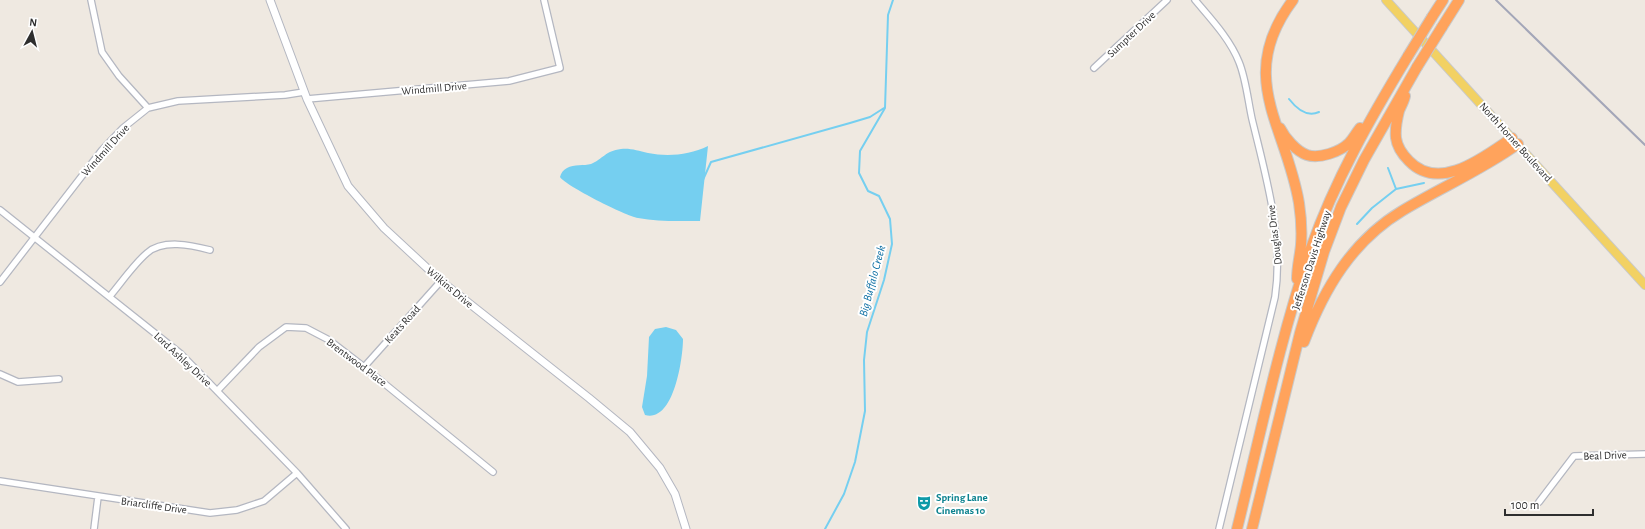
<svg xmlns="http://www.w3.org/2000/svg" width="1645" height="529" font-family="'Alegreya Sans',sans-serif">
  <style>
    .water { fill: #75cff0 }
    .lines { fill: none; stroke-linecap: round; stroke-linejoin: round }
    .stream { stroke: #75cff0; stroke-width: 2 }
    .minor-casing { stroke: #b4b7c1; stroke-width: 8 }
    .tertiary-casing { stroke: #b4b7c1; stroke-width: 9 }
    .primary-casing { stroke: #c9c9c9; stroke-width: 10 }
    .motorway-casing { stroke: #c9c9c9; stroke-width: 12 }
    .minor { stroke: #fff; stroke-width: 5.5 }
    .tertiary { stroke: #fff; stroke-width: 7 }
    .primary { stroke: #f2d163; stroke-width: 8 }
    .motorway { stroke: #ffa35c; stroke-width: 10 }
    .rail { stroke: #a3a6b8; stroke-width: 2 }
    .motorway-bridge-casing { stroke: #c9c9c9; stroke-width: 12; stroke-linecap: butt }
    .motorway-bridge { stroke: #ffa35c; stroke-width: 10 }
    .labels { text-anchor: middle; stroke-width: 4; stroke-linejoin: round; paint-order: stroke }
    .street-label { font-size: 11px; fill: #2e2e2e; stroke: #fff }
    .culture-label { font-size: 11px; font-weight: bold; fill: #0d838f; stroke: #fff; text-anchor: start }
    .water-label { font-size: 12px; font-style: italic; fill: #0d6fa3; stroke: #fff }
  </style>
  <rect width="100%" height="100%" fill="#efe9e1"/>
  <path class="water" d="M708,146L700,221C679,221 658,222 638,218C626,216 566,186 560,177C561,173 563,170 567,168C574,164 584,166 591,164C603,159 605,151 621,149C631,148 638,151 648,153C668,157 689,155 708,146Z
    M666,327L676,330L683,339C683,358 674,423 645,415L642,407L647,376L649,337L655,329Z"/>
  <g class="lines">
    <path class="stream" d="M1289,99C1296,108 1306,118 1319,112
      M1388,168L1396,189
      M702,182L711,162L850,123L870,117L884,108
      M1357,224L1372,208L1396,189L1424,183
      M825,529L844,494L855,462L865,411L864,360L867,332L884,280L892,244L890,219L879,196L868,191L859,173L860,151L885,108L888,15L893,0"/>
    <g class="minor-casing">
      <path id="minor" d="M91,0L102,52L119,76L148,108
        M1195,0C1211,19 1230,39 1239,62C1246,79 1248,101 1252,119C1266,177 1284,237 1275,297L1219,529
        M1094,68L1167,0
        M307,99L509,81L560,68L544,0
        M0,210L181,354L297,473L346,529
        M0,282L102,150L123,128L148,108L178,101L285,95L304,92
        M110,296C121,283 134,264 147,253C163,239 191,245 210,250
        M364,367L441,281
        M0,374L18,382L59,379
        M217,391L259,347L286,327L306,328L329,340L364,367L493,472
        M0,481L210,513L237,510L264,501L297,473
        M1539,502L1574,456L1645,454
        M94,529L98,497"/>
    </g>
    <g class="tertiary-casing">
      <path id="tertiary" d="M270,0L307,99L348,186L384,228L441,281L589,398L630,432L660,468L675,494L686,529"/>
    </g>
    <g class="primary-casing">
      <path id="primary" d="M1386,0L1645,285"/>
    </g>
    <g class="motorway-casing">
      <path id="motorway" d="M1293,0C1235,77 1286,125 1299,203C1301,216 1302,231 1301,245C1300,256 1297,267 1297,279
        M1432,17L1443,0
        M1442,27L1459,0
        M1405,96C1404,101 1401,106 1399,111C1397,119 1395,129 1396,138C1397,146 1403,155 1409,161C1440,193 1485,156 1512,138
        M1280,128C1285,138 1296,151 1307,155C1319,159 1340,152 1349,143C1353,139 1356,133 1360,128
        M1304,342C1324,289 1352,241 1402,211C1440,188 1482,170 1518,144
        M1237,529C1260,436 1280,338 1311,248C1335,180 1371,117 1408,56
        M1252,529L1300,333L1324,252L1341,207L1364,160L1417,67"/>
    </g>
    <use href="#minor" class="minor"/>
    <use href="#tertiary" class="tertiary"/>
    <use href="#primary" class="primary"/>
    <use href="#motorway" class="motorway"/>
    <path class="rail" d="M1496,0L1645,145"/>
    <g class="motorway-bridge-casing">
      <path id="motorway-bridge" d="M1408,56L1432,17
        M1417,67L1442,27"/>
    </g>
    <use href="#motorway-bridge" class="motorway-bridge"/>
  </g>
  <defs>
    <g id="theatre-bare" transform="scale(1.2)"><path d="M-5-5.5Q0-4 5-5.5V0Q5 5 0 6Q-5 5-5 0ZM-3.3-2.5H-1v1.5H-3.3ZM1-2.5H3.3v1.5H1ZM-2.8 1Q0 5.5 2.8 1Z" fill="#0f9aa8" stroke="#fff" stroke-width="2.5" paint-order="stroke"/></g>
  </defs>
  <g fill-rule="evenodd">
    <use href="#theatre-bare" x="924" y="503"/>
  </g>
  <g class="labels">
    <g class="street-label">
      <text transform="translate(1131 34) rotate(-43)" y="4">Sumpter Drive</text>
      <text transform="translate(434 88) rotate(-5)" y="4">Windmill Drive</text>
      <text transform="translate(1516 142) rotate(48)" y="4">North Horner Boulevard</text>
      <text transform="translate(105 150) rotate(-48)" y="4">Windmill Drive</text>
      <text transform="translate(1274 235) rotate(-97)" y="4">Douglas Drive</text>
      <text transform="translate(1311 260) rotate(-72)" y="4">Jefferson Davis Highway</text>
      <text transform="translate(450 287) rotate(40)" y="4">Wilkins Drive</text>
      <text transform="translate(402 324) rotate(-48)" y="4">Keats Road</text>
      <text transform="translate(183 359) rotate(43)" y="4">Lord Ashley Drive</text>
      <text transform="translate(357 362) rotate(37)" y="4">Brentwood Place</text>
      <text transform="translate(1605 455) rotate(-2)" y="4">Beal Drive</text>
      <text transform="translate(154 505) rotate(8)" y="4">Briarcliffe Drive</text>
    </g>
    <g class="culture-label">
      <text x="936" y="501">Spring Lane<tspan x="936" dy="13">Cinemas 10</tspan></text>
    </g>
    <g class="water-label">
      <text transform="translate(872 281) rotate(-75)" y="4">Big Buffalo Creek</text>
    </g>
  </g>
  <g transform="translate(32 32) rotate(7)" stroke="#ffffff" stroke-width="3" paint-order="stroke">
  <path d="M0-3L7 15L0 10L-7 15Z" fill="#2e2e2e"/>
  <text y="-6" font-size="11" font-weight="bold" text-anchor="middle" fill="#2e2e2e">N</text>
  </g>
  <path d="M1505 509v6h88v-6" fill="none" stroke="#2e2e2e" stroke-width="2"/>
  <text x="1511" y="509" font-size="12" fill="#2e2e2e" stroke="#ffffff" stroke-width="3" paint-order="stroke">100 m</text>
</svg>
